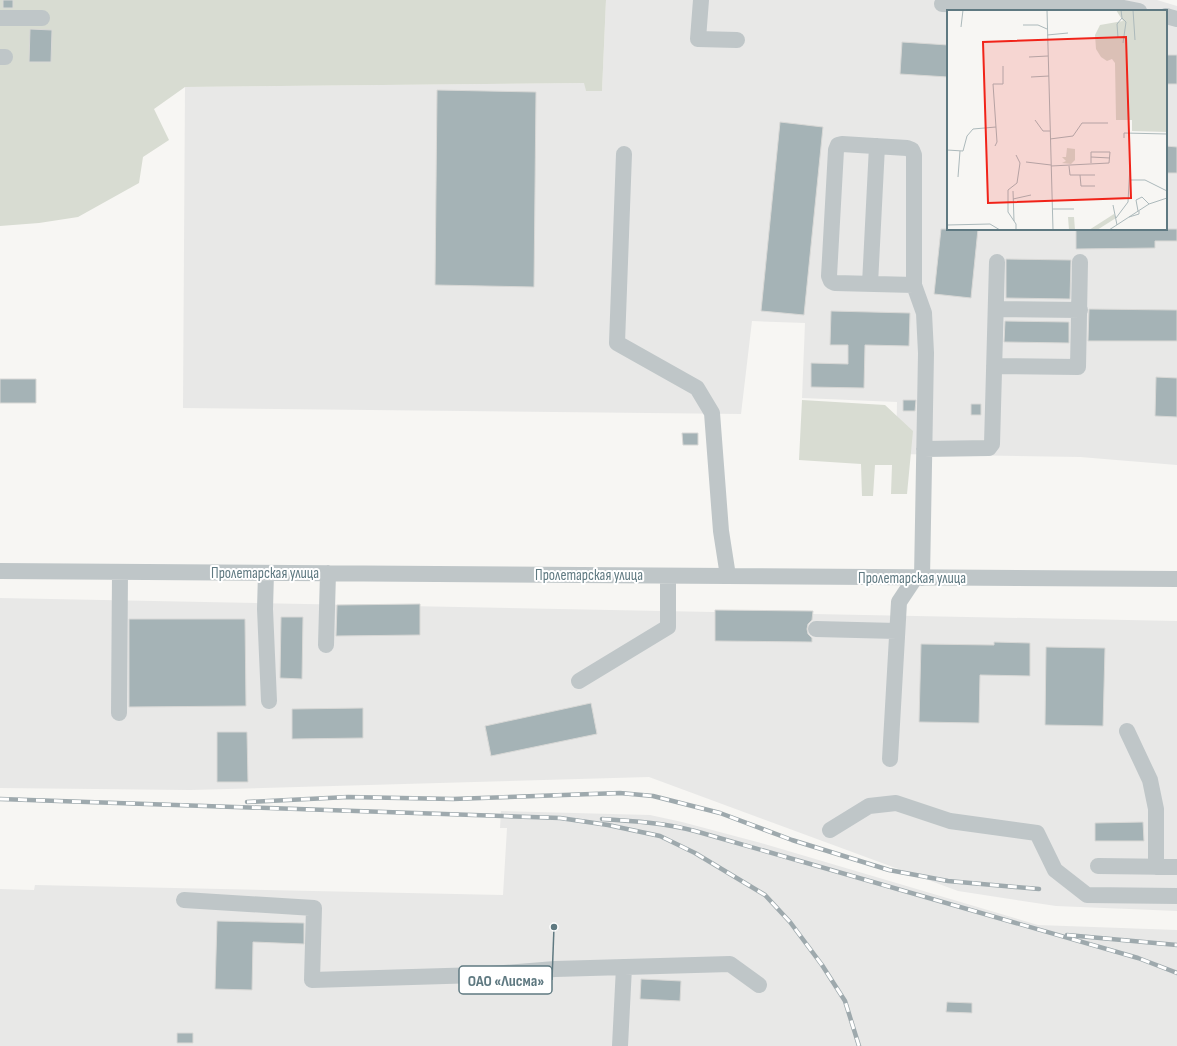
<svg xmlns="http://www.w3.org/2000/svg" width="1177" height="1046" font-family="'Sofia Sans Condensed',sans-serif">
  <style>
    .built { fill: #e8e8e7; fill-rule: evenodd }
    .green { fill: #d8dcd2 }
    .building { fill: #a5b3b6; stroke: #d8d8d6 }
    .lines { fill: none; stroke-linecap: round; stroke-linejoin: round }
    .minor { stroke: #bfc6c8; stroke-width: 16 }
    .rail-casing { stroke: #9ea9ad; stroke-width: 4.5 }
    .rail { stroke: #fff; stroke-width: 3; stroke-dasharray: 9; stroke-linecap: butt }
    .labels { text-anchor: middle; stroke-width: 4; stroke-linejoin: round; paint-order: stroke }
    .street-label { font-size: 15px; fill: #5f7981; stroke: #fff }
    .inset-road { fill: none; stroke: #acb9bb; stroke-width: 1 }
    .view { fill: #f12319; fill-opacity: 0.15; stroke: #f12319; stroke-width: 2 }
    .inset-edge { fill: none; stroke: #5f7981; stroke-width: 2 }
    .leader { fill: none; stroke: #5f7981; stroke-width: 1.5 }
    .callout-dot { fill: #5f7981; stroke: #fff; stroke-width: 1.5 }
    .callout { fill: #fff; stroke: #5f7981; stroke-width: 1.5 }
    .callout-label { font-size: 16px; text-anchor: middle; font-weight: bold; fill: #5f7981 }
  </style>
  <rect width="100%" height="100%" fill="#f7f6f3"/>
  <path class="built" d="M606,0H1157L1177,6V465L1080,457L896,454L897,402L802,398L805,323L752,321L741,414L183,408L185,87L585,83L586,91H602ZM948,11H1166V229H948Z
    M0,598L1177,621V911L1056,906L958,891L649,777L190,790L0,788Z
    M501,811L650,815L682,822L761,843L1038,925L1177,930V1046H0V889L34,890L35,885L503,895L507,828H500Z"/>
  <path class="green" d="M0,0H606L602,91H586L584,83L185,87L154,109L169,140L143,157L139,183L78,217L39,223L0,226Z
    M802,400L885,405L913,431L907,494H891L892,465H875L873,496H862L861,464L799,460Z"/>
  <path class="building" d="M3,0H13V8H3Z
    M30,29L52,30L51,62H29Z
    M902,42L948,45V77L900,74Z
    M1166,55H1177V84H1166Z
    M437,90L536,92L534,287L435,285Z
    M780,122L823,127L804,315L761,311Z
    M1166,146L1177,147V173H1166Z
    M941,229H978L971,298L934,294Z
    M1076,229H1177V241H1155V248L1076,249Z
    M1006,259L1071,260L1070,299L1006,298Z
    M1089,309L1177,310V341H1088Z
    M831,311L910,313L909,346L865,345L864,388L811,387V363L848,364V345H830Z
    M1005,321L1069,322V343L1004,342Z
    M1156,377L1177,378V417L1155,416Z
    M0,379H36V403H0Z
    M903,400H916L915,411H903Z
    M971,404H981V415H971Z
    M682,433H698V445H683Z
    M420,604V635L336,636L337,605Z
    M715,610L813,611L812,620L808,624L807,629L808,634L812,638V642L715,641Z
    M281,617H303L302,679L280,678Z
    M129,619H245L246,706L129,707Z
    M994,642L1030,643V676L980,675L979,723L919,722L921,644L994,645Z
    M1046,647L1105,648L1103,726L1045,725Z
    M591,703L597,734L491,756L485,726Z
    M363,708V738L292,739V709Z
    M217,732H247L248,782H217Z
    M1143,822L1144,841H1095V823Z
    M217,921L304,923V944L253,942L252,990L215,989Z
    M641,979L681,981L680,1001L640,999Z
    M947,1002L972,1003V1013L946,1012Z
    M177,1033H193V1043H177Z"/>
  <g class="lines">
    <path class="minor" d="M701,0L698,39L737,40
      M942,4L1124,8L1139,11
      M1166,16L1177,19
      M0,18H42
      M0,57H5
      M624,154L617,343L697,388L712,413L721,531L728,576
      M870,284L877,146
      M914,285L835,283L831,281L829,276L836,150L838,145L842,144L907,148L912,150L914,155V285L924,313L926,353L922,578
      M996,309L1080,310
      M994,366L1078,367L1080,262
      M924,449L989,448L992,444L997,262
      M0,571L1177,579
      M266,573L265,609L269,701
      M816,629L897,631
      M326,645L328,573
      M579,681L668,627V576
      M119,713L120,572
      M1127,731L1150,780L1156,809V867
      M890,759L899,602L915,578
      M830,830L869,806L896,803L950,821L1037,833L1055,870L1087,895L1177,896
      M1098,866L1177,867
      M184,900L314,908L312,980L479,975L555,969L730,964L759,985
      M620,1046L624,967"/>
    <g class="rail-casing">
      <path id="rail" d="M0,799L560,818L608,825L660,836L695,853L765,895L790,922L822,965L845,1001L859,1046
        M247,802L348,797L453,799L620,793L653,796L720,813L792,840L889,870L948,881L1039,889
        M602,819C634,821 664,823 695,831L1138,958L1177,973
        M1067,935L1177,945"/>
    </g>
    <use href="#rail" class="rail"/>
  </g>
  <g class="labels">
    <g class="street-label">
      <text x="265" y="578">Пролетарская улица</text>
      <text x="589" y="580">Пролетарская улица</text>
      <text x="912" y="583">Пролетарская улица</text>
    </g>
  </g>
  <g transform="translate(947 10)">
    <rect width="220" height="220" fill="#f7f6f3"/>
    <path d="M169,0H220V122L185,121V110H169L168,53L165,49L160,51L154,47L149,39L148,25L153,15L176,11ZM120,138L128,139V150L124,154L115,153L119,151L115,147H119ZM167,204L169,208L150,220H142ZM121,207H127L128,220H122Z" fill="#d8dcd2"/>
    <path class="inset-road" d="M100,0L106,220M186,0L188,30M175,8L179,12L176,33M76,15H91L100,19M14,17L16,0M100,25L121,23M171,28L170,14L175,8L174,0M82,47L101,46M84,67L102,66M88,110L96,121H103M177,128V123L220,124M103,129L126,126L135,113H161M48,136L50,132L46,74H56V56M0,140L16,141L20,126L26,119L49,117M144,147L163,148M79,152L104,155M104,156L162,153L163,142H144V153M122,156L123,165H148M133,165L134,176H148M11,167L13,141M183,170H198L220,181M66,181L67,211M66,189L84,185M166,195L170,215M105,199H127M191,201L189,190L195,187L202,194M182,207L192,204V201M169,208L181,192L183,156M0,215L43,214L53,220M69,220V214L61,202V180L70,173L73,153L69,145M162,220L202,194L220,188"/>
    <path class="view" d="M179,27L184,188L41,193L36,32Z"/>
    <rect width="220" height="220" class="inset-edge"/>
  </g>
  <path class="leader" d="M554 927L552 980"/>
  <circle class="callout-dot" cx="554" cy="927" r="4"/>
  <rect class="callout" x="459" y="966" width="93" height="28" rx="4"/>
  <g class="callout-label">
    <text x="506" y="986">ОАО «Лисма»</text>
  </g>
</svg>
